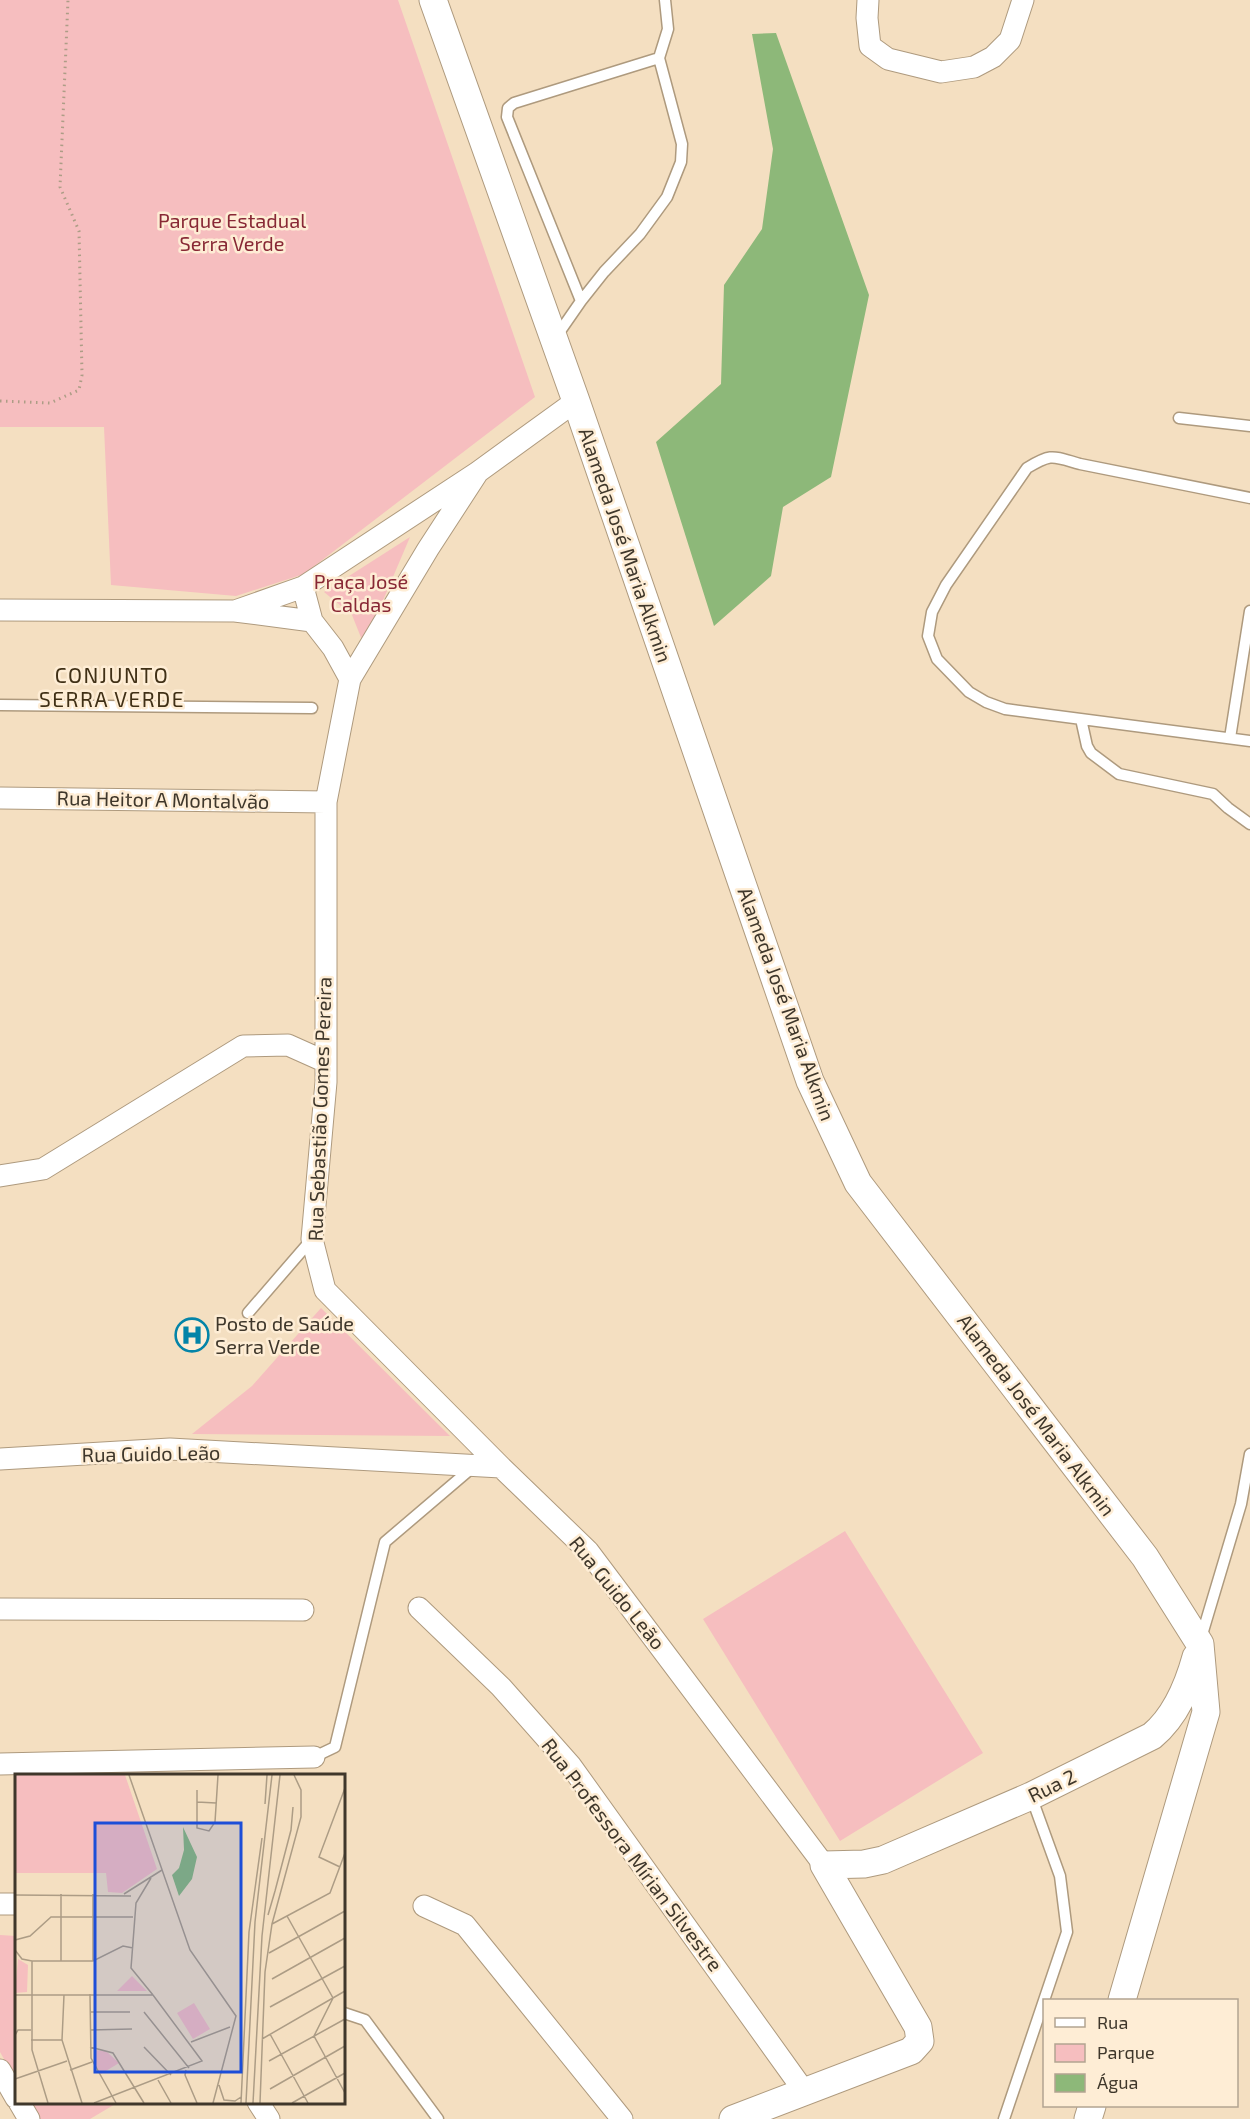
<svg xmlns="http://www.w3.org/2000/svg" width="1250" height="2119" font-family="'Exo 2',sans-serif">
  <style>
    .green { fill: #f6bebf }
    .water { fill: #8db879 }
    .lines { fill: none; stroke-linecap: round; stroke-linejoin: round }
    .service-casing { stroke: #ae9a7e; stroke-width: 13 }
    .minor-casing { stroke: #ae9a7e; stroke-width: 23 }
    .tertiary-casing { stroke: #ae9a7e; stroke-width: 29 }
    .path { stroke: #ad9d86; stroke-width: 3; stroke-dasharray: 1.5 4.5; stroke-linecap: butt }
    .service { stroke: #fff; stroke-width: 10 }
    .minor { stroke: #fff; stroke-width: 21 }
    .tertiary { stroke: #fff; stroke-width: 27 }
    .labels { text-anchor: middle; stroke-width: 5; stroke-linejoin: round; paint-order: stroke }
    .park-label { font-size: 20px; fill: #882835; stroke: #feedd5 }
    .street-label { font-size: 20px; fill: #3f372b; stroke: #feedd5 }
    .poi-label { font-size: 20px; fill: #3f372b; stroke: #feedd5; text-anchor: start }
    .neighbourhood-label { font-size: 21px; letter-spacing: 1.5px; fill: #403016; stroke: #feedd5 }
    .inset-road { fill: none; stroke: #ac9c85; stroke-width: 1.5 }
    .view { fill: #1d4ed8; fill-opacity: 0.15; stroke: #1d4ed8; stroke-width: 3 }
    .inset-edge { fill: none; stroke: #3f372b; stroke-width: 3 }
  </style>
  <rect width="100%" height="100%" fill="#f4dfc1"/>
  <path class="green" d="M0,0H398L535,397L304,574L236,596L111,585L104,427H0Z
    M410,537L364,645L352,615L324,592Z
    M321,1308L450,1436L192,1434L252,1386Z
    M845,1531L983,1753L840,1841L703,1619Z
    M0,1935L16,1936V2080L0,2052Z
    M30,2103H117L90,2119H39Z"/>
  <path class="water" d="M776,33L869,295L831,477L783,507L771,576L714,626L656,442L721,384L724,285L762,229L773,149L752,34Z"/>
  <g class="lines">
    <g class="service-casing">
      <path id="service" d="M581,301L507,117L508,108L514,103L659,58
        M556,337L581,301L604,272L640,234L667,197L681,162L682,144L659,58L668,29L665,0
        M1179,418L1250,426
        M1250,498L1080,464C1052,456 1052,453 1027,468L946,585L932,612L928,636L937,659L969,692L986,702L1005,709L1250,741
        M0,705L312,708
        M1081,719L1087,746L1091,753L1119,774L1213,794L1228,808L1250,824
        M1230,738L1250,611
        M248,1313L312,1239
        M1201,1638L1241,1504L1250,1454
        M314,1757L335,1747L385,1542L473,1467
        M344,2013L365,2020L438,2119
        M1004,2119L1067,1932L1060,1876L1031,1796"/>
    </g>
    <g class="minor-casing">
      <path id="minor" d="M868,0L867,18L870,46L888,59L941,72L974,67L993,57L1010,40L1023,0
        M478,472L428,549L350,679L326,802V1082L312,1239L325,1290L501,1467
        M303,587L312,621L333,648L350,679
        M0,610L235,611L312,621
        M235,611L303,587L478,472L576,401
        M0,798L326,802
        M0,1176L43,1169L243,1046L288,1045L326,1062
        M0,1459L170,1449L501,1467L588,1551L824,1865
        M419,1608L501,1687L571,1766L804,2091
        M0,1609L303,1610
        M0,1764L314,1757
        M0,1904H16
        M424,1906L465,1925L622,2119
        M0,2070L16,2098
        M19,2102L29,2119
        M258,2102L269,2119"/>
    </g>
    <g class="tertiary-casing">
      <path id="tertiary" d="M433,0L576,401L810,1081L858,1183L1145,1557L1200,1644L1206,1712L1122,2000
        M733,2119L911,2051L920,2041L918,2027L824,1865L864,1864L883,1860L1031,1796L1152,1736C1176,1716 1188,1686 1196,1657
        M1088,2119L1092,2106"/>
    </g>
    <path class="path" d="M0,401L50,403L79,390L82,375L79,231L60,187L68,0"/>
    <use href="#service" class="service"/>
    <use href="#minor" class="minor"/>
    <use href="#tertiary" class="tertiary"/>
  </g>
  <defs>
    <g id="hospital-ring" transform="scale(1.725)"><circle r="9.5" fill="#feedd5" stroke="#0484a8" stroke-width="1.5"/><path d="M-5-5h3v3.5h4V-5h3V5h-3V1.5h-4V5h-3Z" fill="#0484a8"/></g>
  </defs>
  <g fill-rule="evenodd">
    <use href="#hospital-ring" x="192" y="1335"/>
  </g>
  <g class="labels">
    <g class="park-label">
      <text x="232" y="228">Parque Estadual<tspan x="232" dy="23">Serra Verde</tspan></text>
      <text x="361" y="589">Praça José<tspan x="361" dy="23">Caldas</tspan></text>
    </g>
    <g class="street-label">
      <text transform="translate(625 545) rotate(71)" y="7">Alameda José Maria Alkmin</text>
      <text transform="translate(163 800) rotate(1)" y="7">Rua Heitor A Montalvão</text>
      <text transform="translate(786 1004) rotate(70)" y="7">Alameda José Maria Alkmin</text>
      <text transform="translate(320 1109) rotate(-88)" y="7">Rua Sebastião Gomes Pereira</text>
      <text transform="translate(1036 1415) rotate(53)" y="7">Alameda José Maria Alkmin</text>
      <text transform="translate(151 1454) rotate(-1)" y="7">Rua Guido Leão</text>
      <text transform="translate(617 1593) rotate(51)" y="7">Rua Guido Leão</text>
      <text transform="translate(1052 1786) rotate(-26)" y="7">Rua 2</text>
      <text transform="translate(632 1855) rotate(53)" y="7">Rua Professora Mírian Silvestre</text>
    </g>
    <g class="poi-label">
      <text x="215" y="1331">Posto de Saúde<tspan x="215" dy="23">Serra Verde</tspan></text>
    </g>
    <g class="neighbourhood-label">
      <text x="112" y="683">CONJUNTO<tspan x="112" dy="24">SERRA VERDE</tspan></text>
    </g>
  </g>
  <g transform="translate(15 1774)">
    <rect width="330" height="330" fill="#f4dfc1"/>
    <path d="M0,1H110L142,95L107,119L93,118L91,99H0ZM3,185L13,191L12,218L0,219ZM117,202L132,217H102ZM179,229L195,255L178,265L162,239ZM79,276L91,277L104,289L86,300L79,289Z" fill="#f6bebf"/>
    <path d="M168,53L182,83L177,105L164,122L157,101L164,94L169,76Z" fill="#8db879"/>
    <path class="inset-road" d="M114,1L175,176L221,242L198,329M182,16V54L194,57L200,48L203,1M182,28L201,29M250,30L252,1M325,93L304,83L330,14M136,104L121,129L116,194L138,221M260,117L276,56L278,33M46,120V187M78,120V187M109,120L147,96M0,121L116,122M0,128V171M253,141L260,117M272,142L318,224L299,262L330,319M257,150L315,119L330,79M0,166L15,162L36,143H118M0,176L7,185L17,187H78L108,172L118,174M254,179L330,137M17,187V276L33,329M257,205L330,164M75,220L76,284L101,329M0,221H138L187,287L79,329M49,221L47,266L67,329M255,233L330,192M75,238H115M129,238L174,294M75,256L117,255M255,260L293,329M0,261L3,256H16M247,265L330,217M16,266H47M176,268L215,253M75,273L98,279L129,329M129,273L156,301M254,287L330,245M55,296L77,288M171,296L170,301L182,329M0,305L52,287M143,306L156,329M204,311L209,326L220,327L226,323M255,315L330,272M226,329L234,158L247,64M231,329L240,148L257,1M238,329L247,162L265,1M245,329L250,198L257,150L286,43V16L279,1M277,329L330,299"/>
    <path class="view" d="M80,49H226V298H80Z"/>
    <rect width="330" height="330" class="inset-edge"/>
  </g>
  <rect x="1043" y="1999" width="195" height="108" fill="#feedd5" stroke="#b2a491" stroke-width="1.5"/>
  <rect x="1055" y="2018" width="30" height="9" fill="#ffffff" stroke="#b2a491" stroke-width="1.5"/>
  <text x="1097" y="2029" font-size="18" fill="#3f372b">Rua</text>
  <rect x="1055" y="2044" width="30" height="18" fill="#f6bebf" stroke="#b2a491" stroke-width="1.5"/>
  <text x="1097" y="2059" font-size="18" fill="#3f372b">Parque</text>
  <rect x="1055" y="2074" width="30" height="18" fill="#8db879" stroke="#b2a491" stroke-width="1.5"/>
  <text x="1097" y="2089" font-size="18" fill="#3f372b">Água</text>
</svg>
